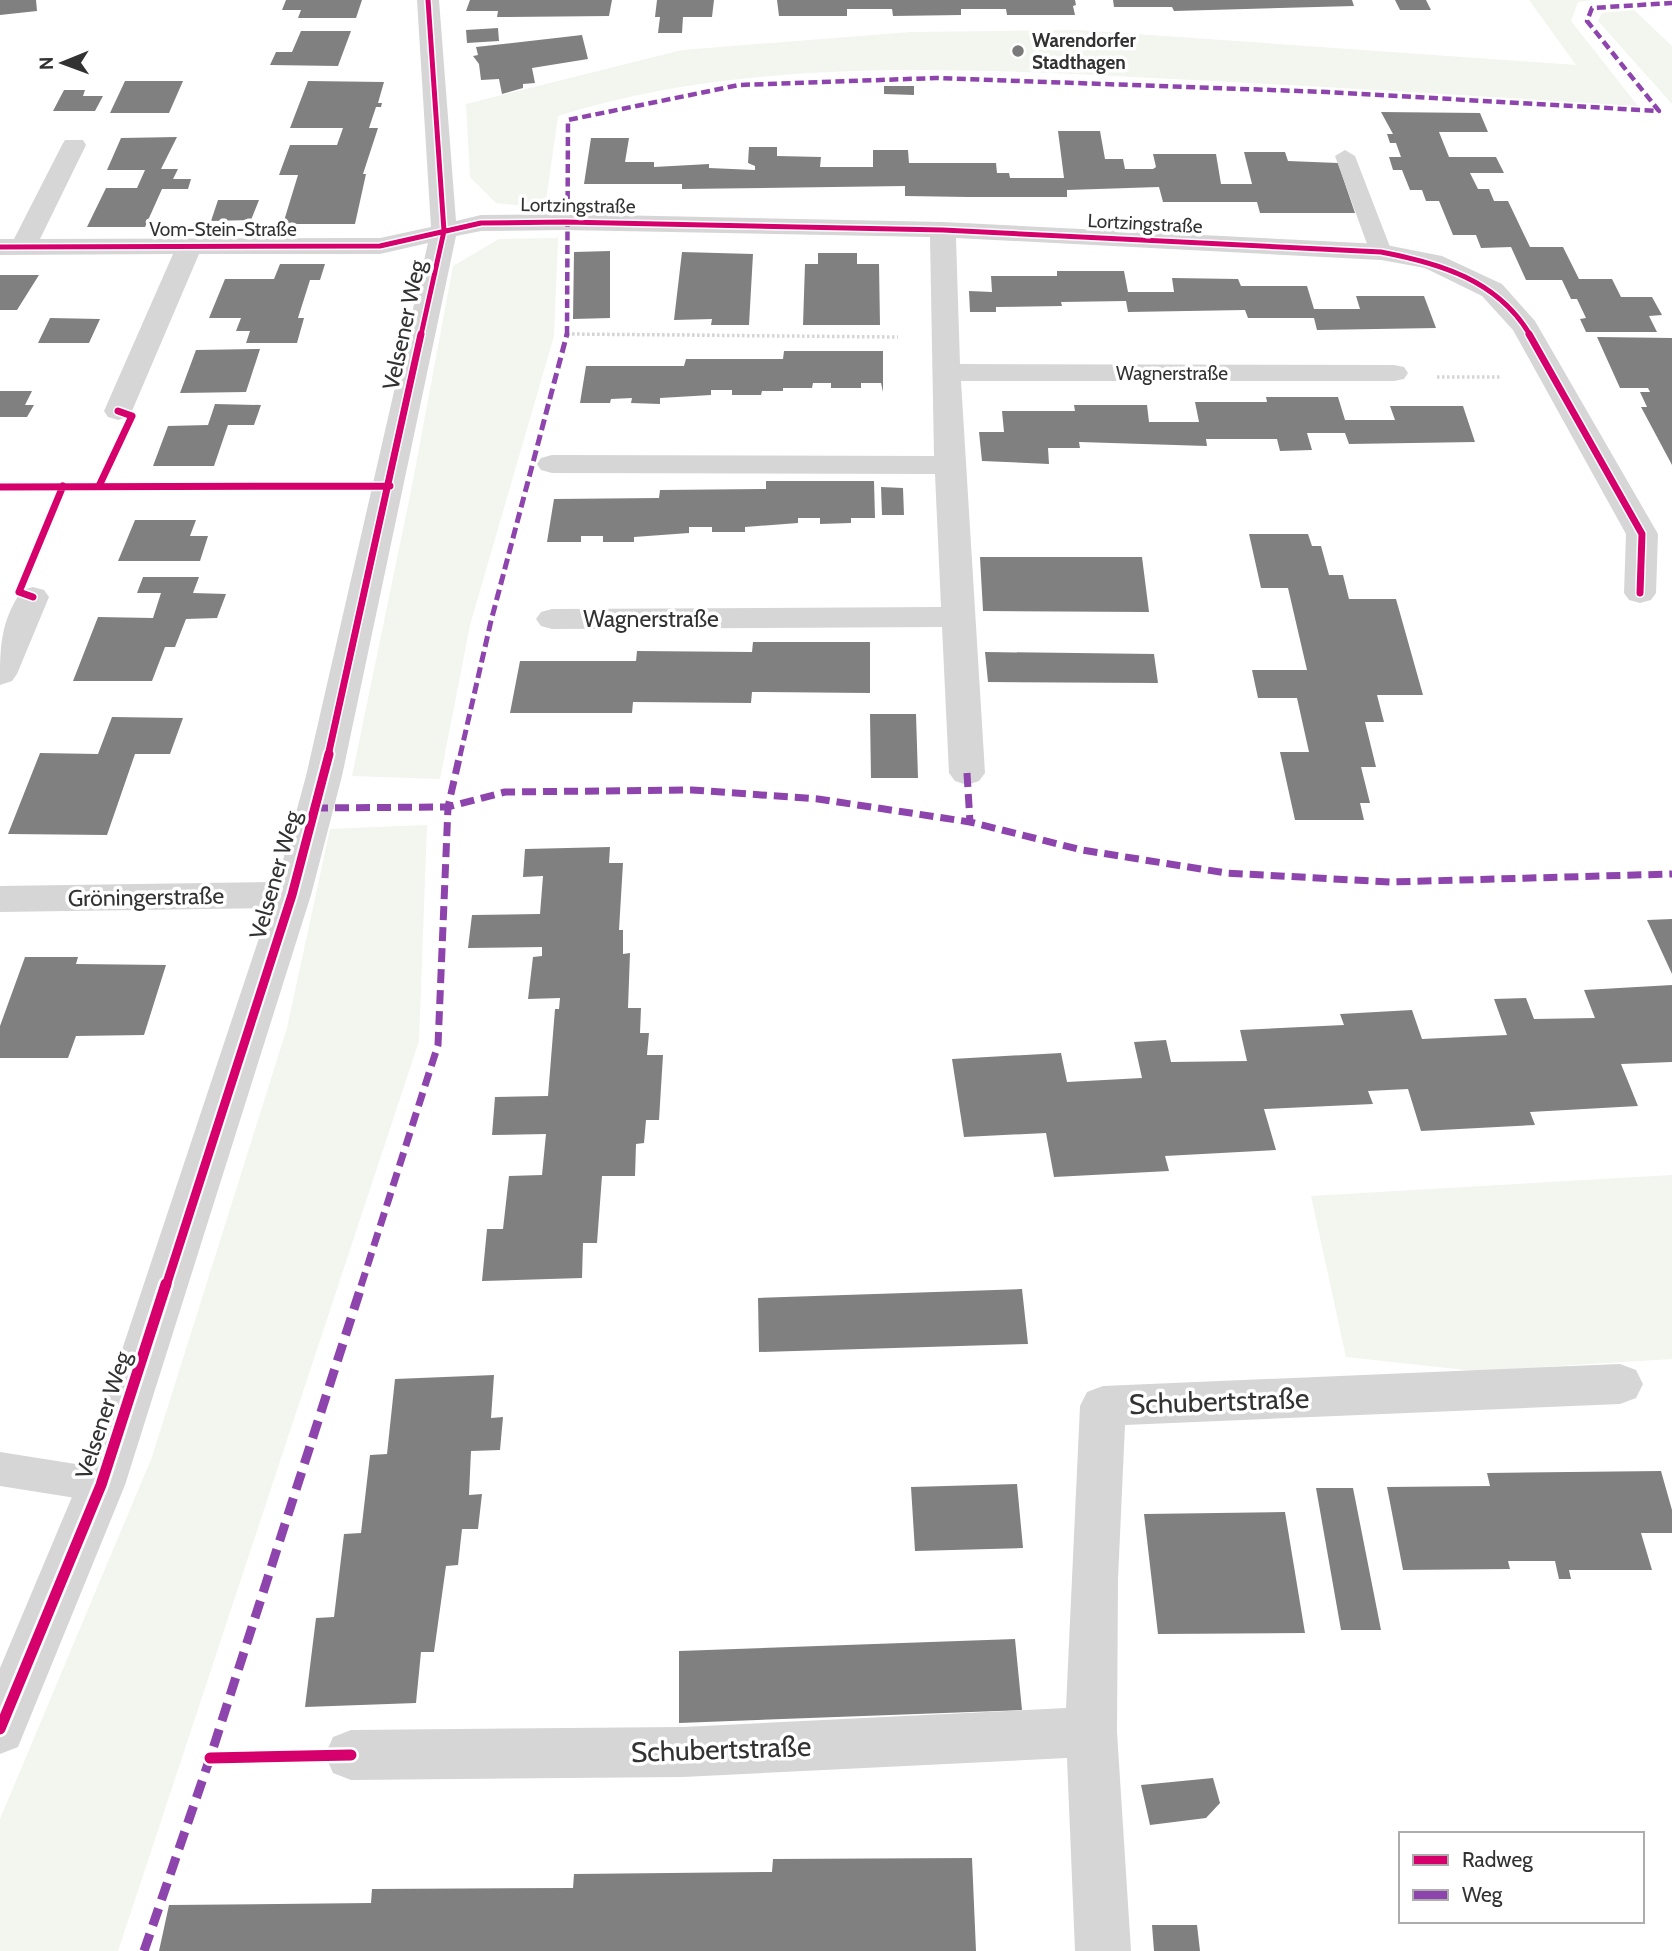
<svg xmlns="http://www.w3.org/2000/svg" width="1672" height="1951" font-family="Cabin,sans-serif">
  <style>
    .green { fill: #f2f6ee }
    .building { fill: #808080 }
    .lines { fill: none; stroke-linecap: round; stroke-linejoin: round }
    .path-far1 { stroke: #d6d6d6; stroke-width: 2.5; stroke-dasharray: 2.5 2.5; stroke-linecap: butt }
    .path { stroke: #d6d6d6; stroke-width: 3.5; stroke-dasharray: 2.5 2.5; stroke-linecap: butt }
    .service { fill: #d6d6d6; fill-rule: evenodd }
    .minor { fill: #d6d6d6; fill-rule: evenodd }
    .quiet-far3 { stroke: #8e44ad; stroke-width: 4.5; stroke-dasharray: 9 4.5; stroke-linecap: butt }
    .quiet-far2 { stroke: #8e44ad; stroke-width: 5; stroke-dasharray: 11 5; stroke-linecap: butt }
    .quiet-far1 { stroke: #8e44ad; stroke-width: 7; stroke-dasharray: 14 7; stroke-linecap: butt }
    .quiet { stroke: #8e44ad; stroke-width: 9; stroke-dasharray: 18 9; stroke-linecap: butt }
    .cycleway-far3-casing { stroke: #fff; stroke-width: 8 }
    .cycleway-far2-casing { stroke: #fff; stroke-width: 10 }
    .cycleway-far1-casing { stroke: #fff; stroke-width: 13 }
    .cycleway-casing { stroke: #fff; stroke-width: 16 }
    .cycleway-far3 { stroke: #d6006c; stroke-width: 5 }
    .cycleway-far2 { stroke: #d6006c; stroke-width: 7 }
    .cycleway-far1 { stroke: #d6006c; stroke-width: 9 }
    .cycleway { stroke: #d6006c; stroke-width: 11 }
    .poi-dot { fill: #7a7a7a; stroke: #fff; stroke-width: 2.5 }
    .labels { text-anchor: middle; stroke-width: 7; stroke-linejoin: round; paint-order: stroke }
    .far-poi-label { font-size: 19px; font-weight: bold; fill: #323232; stroke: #fff; text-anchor: start }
    .far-street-label { font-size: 19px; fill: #323232; stroke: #fff }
    .street-label { font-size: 23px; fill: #323232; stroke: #fff }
    .near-street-label { font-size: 28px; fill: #323232; stroke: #fff }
  </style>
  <rect width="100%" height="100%" fill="#fff"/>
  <path class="green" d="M1529,0H1592L1578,2L1571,21L1638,106C1476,96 1315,86 1153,78C959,68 746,57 558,116L545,208L496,203L470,177L466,104L682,50L911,32L1079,30L1576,65Z
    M1634,10L1672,46V104L1598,21L1602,13Z
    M558,238L554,336L470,625L440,779L352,776L412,486L453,266L499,239Z
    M427,825L419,1041L118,1951H0V1819L152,1457L287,1028L330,829Z
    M1672,1175V1359L1475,1371L1346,1357L1311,1196Z"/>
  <path class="building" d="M0,0H36L37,11L0,15Z
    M286,0H362L356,18H298L301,10H282Z
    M470,0H612L609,16L497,17L498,11H466Z
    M657,0H714L712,17H683L682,33H658L660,17H655Z
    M777,0H1075L1076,5L1073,6L1075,15H1007L1006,9H961V15L893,16L892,9H847V16H779Z
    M1113,0H1352L1354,6L1174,11L1172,7H1114Z
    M1395,0H1426L1431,10H1400Z
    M498,28L499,41L467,43L466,30Z
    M301,31H351L338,66L270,65L276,52H292Z
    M582,35L588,59L532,68L535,83L523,84V88L502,94L499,79L481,80L479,64L473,56L478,55L476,47Z
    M125,81H183L169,113H110Z
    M308,81L384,82L378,103H382L381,107H376L369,128H378L363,174H366L355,224H283L298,175H279L290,145H337L343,128H290Z
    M884,86H914V95L884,94Z
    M64,90H85L83,96H103L95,111H53Z
    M1381,112L1480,113L1488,132H1439L1449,157H1496L1504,173H1470L1478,189H1489L1494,201H1508L1530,247H1563L1579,279H1612L1621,297H1652L1662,315L1649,316L1657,332H1586L1580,319L1586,318L1577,299H1571L1562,280H1526L1511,247L1481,248L1476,235H1453L1439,201H1426L1422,190H1410L1402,170H1393L1389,157H1401L1396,143H1390L1387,134H1393Z
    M1058,131H1100L1105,159H1123L1125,169H1153L1156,167L1153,154H1216L1221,184H1252L1244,152H1285L1288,161L1338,163L1355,213H1260L1257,202H1163L1159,187L1067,190V197H968L905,196V186L682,189V184H584L591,138H629L625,162H654V167L709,164V168L755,170V166L748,163L749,147H777V156L821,157L820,167H873V150H908L909,163H996L997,173H1009L1010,178H1064Z
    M177,137L161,169H178L173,179H191L188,189H162L145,227H87L106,188H137L145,170H107L121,138Z
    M218,200H259L251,220L211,221Z
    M610,251V318L573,319L574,252Z
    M682,252L753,254L749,325H711L712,319L674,320Z
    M818,253H857V264H879L880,325H803L805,264H818Z
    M280,264H325L320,280H310L298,318H304L297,343H246L250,331H236L241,318H209L225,279H274Z
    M1057,271H1124L1128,292H1174L1172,278L1238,279L1241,286H1307L1314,309H1360L1356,296H1424L1436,328L1317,330L1314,318H1248L1245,310L1128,312L1126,301L1061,302L1062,306L996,307V312H970L969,291L992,292L991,276H1057Z
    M0,275H39L17,310H0Z
    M50,318L100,319L89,343H38Z
    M1597,337L1672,338V465L1641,407H1647L1640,392H1650L1648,388H1620Z
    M260,349L246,392L180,393L196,350Z
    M784,351H883V392L881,383H861V388H831V383H813L812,388H783V391H762L761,395H732V390H711V395L660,398V404L631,403L632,398L611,399L610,403H580L586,366H684L686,359H783Z
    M0,391H32L25,405H34L27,417H0Z
    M1266,397H1338L1345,420H1395L1390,406H1463L1475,442L1349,444L1345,433H1307L1312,450L1280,451L1277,439H1206L1207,446L1079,442L1080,448H1048L1049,464L982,461L979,432H1004L1002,411H1075L1074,405H1147L1149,422H1199L1195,402H1267Z
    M215,404L261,405L254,425H228L214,466H153L168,426L208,425Z
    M766,481H874L875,518H851V523L820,524V518H798V523L745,527V532H712V527H689V533L634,537V542H603V536H581V542H547L554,499L659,498L660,490L766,489Z
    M881,487L903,488L904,515H882Z
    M135,520H196L190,536H208L200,561H118Z
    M1249,534H1308L1312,546H1321L1329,575H1343L1349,599H1396L1423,695H1377L1384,722H1365L1376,767H1361L1370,803H1360L1364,820H1295L1280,752H1309L1297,698H1258L1252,670H1307L1288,588H1261Z
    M980,557H1142L1149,612L983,611Z
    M143,577H199L193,593L226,594L217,618L186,619L175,647H165L152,681H73L98,617L153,618L161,593H137Z
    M753,642H870V693L752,692L751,703L633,702L632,713H510L520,661H636L637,651L752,652Z
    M985,652L1154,654L1158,683L988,682Z
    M870,714H916L918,778H871Z
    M112,717L183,718L170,754H135L107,835L8,834L40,753L98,754Z
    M610,847L609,863H623L619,930H623V954L630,953L628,1008H641L640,1033H649L647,1055H663L659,1120H646L644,1143L636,1144L635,1176H602L597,1243H583L582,1278L482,1281L487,1229H503L509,1176L542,1175L546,1134L492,1135L495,1097L548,1096L555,1009H559L560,998L528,999L533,957L542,956V947L468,948L472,915L540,914L543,876L523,877L525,849Z
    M1672,919V974L1647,920Z
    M25,957H78L76,964L166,965L144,1035L76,1036L68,1058H0V1026Z
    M1672,985V1062L1621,1064L1638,1106L1530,1112L1535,1125L1421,1131L1408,1089L1368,1091L1373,1104L1264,1109L1276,1150L1165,1156L1169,1171L1054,1177L1046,1133L964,1137L952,1059L1061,1053L1067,1082L1142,1078L1134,1042L1166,1040L1171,1062L1247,1061L1240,1030L1344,1025L1340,1014L1412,1010L1422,1039L1507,1035L1494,999L1526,998L1534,1019L1595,1018L1584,990Z
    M1022,1289L1028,1344L759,1352L758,1298Z
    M494,1375L491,1418L503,1417L500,1450L471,1451L469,1495L482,1494L478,1529H462L458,1565L446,1566L434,1652H421L416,1703L305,1707L316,1618L334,1617L344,1534L361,1533L370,1455L387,1454L395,1379Z
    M1661,1471L1672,1510V1533H1641L1652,1570H1569L1571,1579H1559L1555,1561H1508L1510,1569L1403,1570L1387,1487L1490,1486L1487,1473Z
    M1017,1484L1023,1548L915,1551L911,1487Z
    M1316,1488H1353L1381,1630H1341Z
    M1285,1512L1305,1633L1158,1634L1144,1514Z
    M1015,1639L1022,1710L679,1723V1651Z
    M1213,1778L1220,1803L1206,1818L1150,1825L1141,1785Z
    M972,1858L976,1951H159L169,1905L371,1903L372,1889L573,1888L574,1874L772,1872L773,1859Z
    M1152,1925H1197L1200,1951H1154Z"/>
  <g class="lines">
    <path class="path-far1" d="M567,334L716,335"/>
    <path class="path" d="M567,334L898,337
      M1437,377H1502"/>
    <path class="service" d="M1345,150L1355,156L1392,252L1389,257L1381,258L1370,252L1335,156Z
      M0,1452L101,1468L115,1473L120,1485L115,1497L101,1502L0,1486Z"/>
    <path class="minor" d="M417,0H439L456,221L481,215L565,214L943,222L1381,244L1442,256L1502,284L1535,321L1658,534L1656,593L1651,600L1640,603L1629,600L1624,593L1626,534L1513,330L1482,296L1425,268L1381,260L956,238L960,364L1394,365L1404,367L1408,373L1404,379L1394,381H961L985,773L979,781L967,785L955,781L949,773L942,627L552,629L541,626L536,619L541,612L552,609L941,607L935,474L552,473L541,470L537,464L541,458L552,455L934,456L930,237L565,230L481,231L456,236L342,776L311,895L125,1485L18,1747L0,1754V1668L77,1485L269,908L0,912V886L277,882L306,776L428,243L380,254H199L132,411L128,417L118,420L108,417L104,411L173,254L0,255V239H14L62,145L65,140H83L86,145L40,239L380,238L431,227Z
      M33,587L44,590L49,597L17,674L12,681L0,685C0,648 0,622 22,590Z
      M1620,1364L1636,1370L1643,1384L1636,1398L1620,1404L1125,1425L1118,1579L1117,1732L1131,1951H1075L1067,1758L683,1777L351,1780L333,1773L325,1755L333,1737L351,1730L683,1727L1066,1708L1080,1406L1087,1392L1103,1386Z"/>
    <path class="quiet-far3" d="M567,335L568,120L739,85L936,78L1327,92L1659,111L1587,21L1592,8L1672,3"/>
    <path class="quiet-far2" d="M460,756L491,621L567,334"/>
    <path class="quiet-far1" d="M967,773L970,822
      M314,808L448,807L505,792L692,790L818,799L970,822L1082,850L1226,873L1390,882L1672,874
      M361,1286L438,1045L448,807L460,754"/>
    <path class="quiet" d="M144,1951L210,1758L362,1284"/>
    <g class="cycleway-far3-casing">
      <path id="cycleway-far3" d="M0,247L380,246L481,223L565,222L943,230L1381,252C1439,263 1498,280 1530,335
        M421,335L444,231L428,0"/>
    </g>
    <g class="cycleway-far2-casing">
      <path id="cycleway-far2" d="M1529,334L1642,534L1640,593
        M99,486L132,416L118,411
        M0,487L390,486
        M33,597L19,592L63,486
        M328,756L421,334"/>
    </g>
    <g class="cycleway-far1-casing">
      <path id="cycleway-far1" d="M166,1286L292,895L329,754"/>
    </g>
    <g class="cycleway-casing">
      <path id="cycleway" d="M0,1729L101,1485L166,1284
        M210,1758L351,1755"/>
    </g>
    <use href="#cycleway-far3" class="cycleway-far3"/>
    <use href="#cycleway-far2" class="cycleway-far2"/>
    <use href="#cycleway-far1" class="cycleway-far1"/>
    <use href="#cycleway" class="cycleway"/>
  </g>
  <circle class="poi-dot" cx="1018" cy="51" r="7"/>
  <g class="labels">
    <g class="far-poi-label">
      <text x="1032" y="47">Warendorfer<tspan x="1032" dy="22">Stadthagen</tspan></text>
    </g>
    <g class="far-street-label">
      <text transform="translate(578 205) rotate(1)" y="7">Lortzingstraße</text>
      <text transform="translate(1145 223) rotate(3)" y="7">Lortzingstraße</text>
      <text x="223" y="236">Vom-Stein-Straße</text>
      <text x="1172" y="380">Wagnerstraße</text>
    </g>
    <g class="street-label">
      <text transform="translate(404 325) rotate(-78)" y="8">Velsener Weg</text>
      <text x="651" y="627">Wagnerstraße</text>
      <text transform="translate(275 875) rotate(-74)" y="8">Velsener Weg</text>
      <text transform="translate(146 897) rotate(-1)" y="8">Gröningerstraße</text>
      <text transform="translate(103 1415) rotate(-72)" y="8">Velsener Weg</text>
    </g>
    <g class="near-street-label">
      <text transform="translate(1219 1401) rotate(-2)" y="10">Schubertstraße</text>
      <text transform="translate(721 1749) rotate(-2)" y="10">Schubertstraße</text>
    </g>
  </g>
  <rect x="1399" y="1832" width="245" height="91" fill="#ffffff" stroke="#adadad" stroke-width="2"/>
  <rect x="1413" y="1855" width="35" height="10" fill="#d6006c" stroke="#adadad" stroke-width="2"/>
  <text x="1462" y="1867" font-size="21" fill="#323232">Radweg</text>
  <rect x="1413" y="1890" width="35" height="10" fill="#8e44ad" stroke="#adadad" stroke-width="2"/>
  <text x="1462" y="1902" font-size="21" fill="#323232">Weg</text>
  <g transform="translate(63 63) rotate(269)" stroke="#ffffff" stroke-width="5" paint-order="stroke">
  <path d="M0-5L12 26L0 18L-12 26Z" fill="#323232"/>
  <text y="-10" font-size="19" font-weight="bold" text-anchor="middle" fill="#323232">N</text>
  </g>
</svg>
